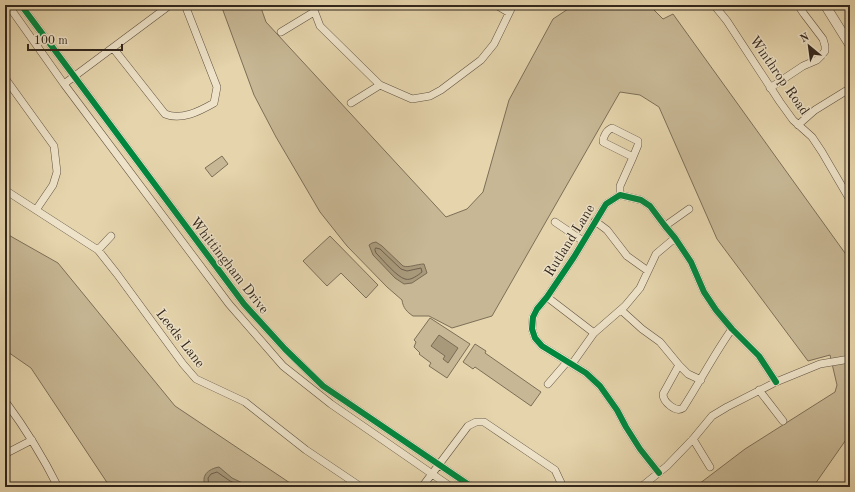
<svg xmlns="http://www.w3.org/2000/svg" width="855" height="492" font-family="'Old Standard TT',serif">
  <style>
    .green { fill: #c7b794; stroke: #7d6f58 }
    .water { fill: #a8997b; stroke: #796b55 }
    .lines { fill: none; stroke-linecap: round; stroke-linejoin: round }
    .shore { stroke: #6e604c; stroke-width: 1 }
    .minor-casing { stroke: #605241; stroke-width: 8 }
    .tertiary-casing { stroke: #605241; stroke-width: 10 }
    .minor { stroke: #eee3c9; stroke-width: 7 }
    .tertiary { stroke: #eee3c9; stroke-width: 9 }
    .cycleway-casing { stroke: #eee3c9; stroke-width: 8 }
    .cycleway { stroke: #00873e; stroke-width: 6 }
    .labels { text-anchor: middle; stroke-width: 3; stroke-linejoin: round; paint-order: stroke }
    .street-label { font-size: 14px; fill: #33271d; stroke: #eee3c9 }
  </style>
  <rect width="100%" height="100%" fill="#e5d4ac"/>
  <filter id="stains"><feTurbulence type="fractalNoise" baseFrequency=".005" numOctaves="4"/><feColorMatrix values="0 0 0 0 .2 0 0 0 0 .09 0 0 0 0 .02 0 0 0 .5 -.17"/></filter>
  <radialGradient id="worn" r=".72"><stop offset=".6" stop-color="#630" stop-opacity="0"/><stop offset="1" stop-color="#630" stop-opacity=".3"/></radialGradient>
  <path class="green" d="M221,5H260L266,22L446,217L467,209L483,192L509,100L553,19L574,5H649L663,19L673,14L850,260V434L813,487H695L745,449L835,392L837,385L830,355L808,361L717,239L659,107L640,95L620,92L492,316L452,328L429,316H413C407,312 403,308 402,300L387,287L347,246L320,212L276,137L254,95Z
    M222,156L228,164L212,177L205,168Z
    M5,233L58,263L175,406L296,487H110L31,368L5,350Z
    M330,236L378,285L366,298L341,273L327,286L303,261Z
    M430,318L470,344L447,378L429,366L431,363L419,354L420,353L414,347L416,342L414,340Z
    M475,344L486,351L485,353L541,392L531,406L475,367L473,369L463,362Z"/>
  <path class="water" d="M376,242L382,246L403,266C409,268 417,264 424,264L427,273L412,283L404,284L395,278L373,255L369,245L372,243Z
    M439,335L458,348L448,363L443,359L445,356L431,346Z
    M219,467L232,478L251,487H206C200,476 208,469 219,467Z"/>
  <g class="lines">
    <path class="shore" d="M376,248L380,249L401,269L407,271L421,268L422,272C418,275 411,281 405,279C397,277 383,260 376,253L375,250Z
      M209,487L208,478L211,474L217,472L230,481L242,487"/>
    <g class="minor-casing">
      <path id="minor" d="M8,5L64,84L229,304L283,366L331,404L451,487
        M21,5L244,304L285,349L323,386L472,487
        M312,5L320,26L380,85L412,99L430,96L441,90L481,60L494,44L513,5
        M496,5L508,12
        M560,5L561,6
        M714,5L727,21L780,102L793,120L812,137L822,152L850,200
        M281,32L314,12
        M113,48L165,114C181,121 200,111 214,103L217,87L185,5
        M5,78L54,146L57,172L53,185L36,210
        M64,84L170,5
        M770,88L803,66L817,60L821,56L825,51V46L823,39L804,14L798,5
        M351,103L380,85
        M798,125L815,110L849,89
        M612,128L638,141V145L633,157L603,142C603,136 607,130 612,128Z
        M5,190L98,250L117,274L183,364L196,379L245,402L306,450L361,487
        M620,195V186L633,157
        M595,221L607,230L627,256L648,271
        M555,222L583,241
        M665,226L689,209
        M98,250L111,236
        M547,297L594,333
        M621,310L642,329L660,342L679,365L688,374L701,380
        M572,364L594,333L625,306L640,288L656,254L675,238
        M679,365L663,394C663,402 676,413 683,408C700,382 714,354 732,329
        M548,384L567,362
        M759,390L783,421
        M5,401C25,428 43,457 58,487
        M693,439L710,467
        M5,454L32,440
        M659,473L640,449L626,427L617,410L600,386L586,373L542,346L535,338L532,329L533,317L537,309L547,297L574,257L606,204L620,195L641,200L650,206L665,226L675,238L691,262L704,292L716,310L732,329L759,356L776,382
        M422,487L468,426L476,422H484L555,470L563,487
        M641,487L667,466L693,439L712,416L727,407L776,382L820,364L850,359"/>
    </g>
    <g class="tertiary-casing">
      <path id="tertiary" d="M825,5L850,45"/>
    </g>
    <use href="#minor" class="minor"/>
    <use href="#tertiary" class="tertiary"/>
    <g class="cycleway-casing">
      <path id="cycleway" d="M21,5L244,304L285,349L323,386L472,487
        M659,473L640,449L626,427L617,410L600,386L586,373L542,346L535,338L532,329L533,317L537,309L547,297L574,257L606,204L620,195L641,200L650,206L665,226L675,238L691,262L704,292L716,310L732,329L759,356L776,382"/>
    </g>
    <use href="#cycleway" class="cycleway"/>
  </g>
  <g class="labels">
    <g class="street-label">
      <text transform="translate(780 75) rotate(55)" y="5">Winthrop Road</text>
      <text transform="translate(569 240) rotate(-58)" y="5">Rutland Lane</text>
      <text transform="translate(230 265) rotate(52)" y="5">Whittingham Drive</text>
      <text transform="translate(181 338) rotate(52)" y="5">Leeds Lane</text>
    </g>
  </g>
  <rect width="855" height="492" fill="none" stroke="#e5d4ac" stroke-width="20"/>
  <rect x="6" y="6" width="843" height="480" fill="none" stroke="#33271d" stroke-width="2"/>
  <rect x="10" y="10" width="835" height="472" fill="none" stroke="#33271d"/>
  <g transform="translate(809 46) rotate(331)" stroke="#eee3c9" stroke-width="3" paint-order="stroke">
  <path d="M0-3L7 15L0 10L-7 15Z" fill="#33271d"/>
  <text y="-6" font-size="11" font-weight="bold" text-anchor="middle" fill="#33271d">N</text>
  </g>
  <path d="M28 44v6h94v-6" fill="none" stroke="#33271d" stroke-width="2"/>
  <text x="34" y="44" font-size="12" fill="#33271d" stroke="#eee3c9" stroke-width="3" paint-order="stroke">100 m</text>
  <rect width="100%" height="100%" filter="url(#stains)"/>
  <rect width="100%" height="100%" fill="url(#worn)"/>
</svg>
